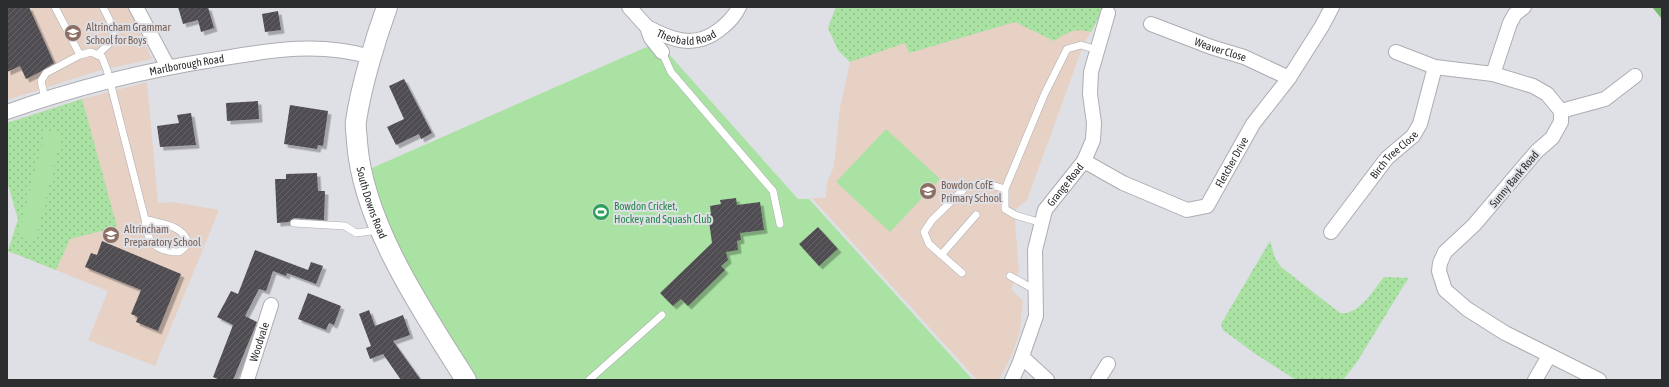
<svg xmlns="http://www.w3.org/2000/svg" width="1669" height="387" font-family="'Asap Condensed',sans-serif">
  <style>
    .education { fill: #e7d1c5 }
    .grass { fill: url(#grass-dots) }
    .forest { fill: url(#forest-firs) }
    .garden { fill: #a9e2a2 }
    .building { fill: url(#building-hatch); filter: url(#shadow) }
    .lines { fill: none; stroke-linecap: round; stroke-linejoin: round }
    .service-casing { stroke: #abadb2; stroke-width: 8 }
    .minor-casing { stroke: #abadb2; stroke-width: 16 }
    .secondary-casing { stroke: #abadb2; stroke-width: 22 }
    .service { stroke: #fff; stroke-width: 7 }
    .minor { stroke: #fff; stroke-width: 14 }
    .secondary { stroke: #fff; stroke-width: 20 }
    .labels { text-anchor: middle; stroke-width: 4; stroke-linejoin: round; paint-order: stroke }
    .education-label { font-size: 11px; fill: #785e54; stroke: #dee0e5; text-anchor: start }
    .street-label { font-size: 11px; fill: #2c2d2f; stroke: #dee0e5 }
    .leisure-label { font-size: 11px; fill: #27864d; stroke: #dee0e5; text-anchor: start }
  </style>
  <defs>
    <pattern id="grass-dots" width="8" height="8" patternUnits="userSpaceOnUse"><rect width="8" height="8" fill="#a9e2a2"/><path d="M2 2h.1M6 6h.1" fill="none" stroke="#92c28c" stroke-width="1.8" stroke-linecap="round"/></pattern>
    <pattern id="forest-firs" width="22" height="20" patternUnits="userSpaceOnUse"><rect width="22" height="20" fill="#78b771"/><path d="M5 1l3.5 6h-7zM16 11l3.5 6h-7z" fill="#63955d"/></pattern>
    <pattern id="building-hatch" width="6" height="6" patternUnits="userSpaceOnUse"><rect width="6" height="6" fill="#504d51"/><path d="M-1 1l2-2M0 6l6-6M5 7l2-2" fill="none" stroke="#666467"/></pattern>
    <filter id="shadow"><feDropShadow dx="3.5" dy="3.5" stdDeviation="0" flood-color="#0004"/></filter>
  </defs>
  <rect width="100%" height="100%" fill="#dee0e5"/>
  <path class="education" d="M7,7H128L152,59L98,71L7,100Z
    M836,7H1104L1083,46L1027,200L1016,209L1015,221L1019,272L1011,289L1023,301L1021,318L1020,331L1012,355L999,380H977L812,198H826L827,183L834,166L840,108L850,62L838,50L828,28Z
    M147,82L158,203L174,202L219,210L155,366L88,340L108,291L8,251L18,219L7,181V123L82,99Z"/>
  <path class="grass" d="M836,7H1104L1091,32C1075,27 1066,33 1054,41L1015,22L909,53L905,43L850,62L838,50L828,28Z
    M82,99L117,227L70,239L56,270L8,251L18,219L7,181V123Z
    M1270,241L1275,258L1281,267L1340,313C1359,316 1374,289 1384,277L1409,278L1404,285L1357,362L1343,380H1296L1254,353L1223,330L1221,324Z"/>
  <path class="forest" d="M1652,7H1662V19Z"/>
  <path class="garden" d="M658,42L798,199H809L973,380H478C463,359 450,337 437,315C409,269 382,222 372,168Z
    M886,129L940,179L890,232L836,182Z
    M46,130L62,135L35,241L18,236Z"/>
  <path class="building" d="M7,7H29L54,63L40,72L26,79L20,66L7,72Z
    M178,7H208L214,28L201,32L198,20L183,24Z
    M278,11L281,30L265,32L262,14Z
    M404,79L432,133L421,139L419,134L396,145L387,127L404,119L389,86Z
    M258,101L259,119L227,121L226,103Z
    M290,105L328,111L323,146L318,145L317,149L284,144Z
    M191,113L196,145L160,147L157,126L179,123L177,115Z
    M317,173L318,191H325L324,220L294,218L289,222L277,223L275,179H286V174Z
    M736,198L737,205L760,202L764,230L740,233L741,240L737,241L738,250L726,252L728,260L721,266L725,270L688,306L681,299L673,306L660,293L712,243L708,214H711L710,206L721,204L720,200Z
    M818,227L838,249L819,266L799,244Z
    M102,241L181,274L158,331L136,322L138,317L131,314L141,290L85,267L91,253L97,255Z
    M255,250L308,270L311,262L323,266L316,284L287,273L286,276L273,271L266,291L259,289L245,316L257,322L233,380H220L213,377L233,325L217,317L231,291L238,294Z
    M308,293L341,306L334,325L329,323L326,330L298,319Z
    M369,310L375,326L403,315L410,335L393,341L421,380H401L383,354L370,359L366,348L371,346L359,314Z"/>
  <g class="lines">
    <g class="service-casing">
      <path id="service" d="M55,7L80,55
        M662,52L671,72L773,191L780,224
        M97,55L110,43L115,31L103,7
        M45,99L41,81L46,73L80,55L91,52L102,57L107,70L145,219C146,241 155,252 179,252L185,247L187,240C180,224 160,224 145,219
        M294,223L345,226L356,233L380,230
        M1042,223L1015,215L1005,209V189L1045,93L1067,49L1081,45L1097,50
        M941,255L976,215
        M962,273L929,244L924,232L932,220L967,186L985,183L1005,189
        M1010,276L1035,290
        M589,380L662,315"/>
    </g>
    <g class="minor-casing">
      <g id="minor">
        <path d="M136,7L168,67"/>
        <path d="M629,7L647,27L651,38L662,52"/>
        <path id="s1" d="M1151,24L1211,47L1244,57L1289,78"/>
        <path id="s2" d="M647,27C672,40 694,49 719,30C727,24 735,16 739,7"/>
        <path d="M1396,52L1435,67L1493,74L1533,86L1547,94L1561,111V122L1552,138L1537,151L1474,225L1445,252L1440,263L1439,271L1445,290L1467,309L1505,333L1599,380"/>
        <path d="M1493,74L1510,23L1515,14L1524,7"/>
        <path d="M1561,111L1605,99L1635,76"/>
        <path id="s3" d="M7,112C74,88 142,71 212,60C267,51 316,41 371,57"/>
        <path id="s4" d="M1084,161L1123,183L1187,210L1207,206L1253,124L1289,78L1322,26L1332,7"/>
        <path id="s5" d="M1331,232L1387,158L1413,136L1420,124L1435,67"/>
        <path d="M1022,357L1047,380"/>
        <path id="s6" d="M247,380L271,305"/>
        <path id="s7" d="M1012,380L1020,362L1036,316L1035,250L1045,210L1084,161L1093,140L1094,123L1090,94L1091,72L1108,13"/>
        <path d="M1098,380L1108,364"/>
        <path d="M1535,380L1549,356"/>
      </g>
    </g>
    <g class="secondary-casing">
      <g id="secondary">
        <path id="s8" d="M387,7C375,40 361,87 356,121C355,128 357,136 357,142C363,224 423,312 466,380"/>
      </g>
    </g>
    <use href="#service" class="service"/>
    <use href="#minor" class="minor"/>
    <use href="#secondary" class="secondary"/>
  </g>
  <defs>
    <g id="school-disc" transform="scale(0.9)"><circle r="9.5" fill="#8d6e63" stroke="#dee0e5"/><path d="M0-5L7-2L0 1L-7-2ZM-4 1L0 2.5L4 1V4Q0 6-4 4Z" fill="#fff"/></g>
    <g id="stadium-disc" transform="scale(0.9)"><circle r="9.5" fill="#2e9e5b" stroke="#dee0e5"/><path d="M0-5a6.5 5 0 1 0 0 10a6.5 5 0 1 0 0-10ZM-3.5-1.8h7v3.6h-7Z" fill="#fff"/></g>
  </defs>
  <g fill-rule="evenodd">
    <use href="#school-disc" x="73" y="33"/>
    <use href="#school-disc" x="928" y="191"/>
    <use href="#stadium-disc" x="601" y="212"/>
    <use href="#school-disc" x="111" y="235"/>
  </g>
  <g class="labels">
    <g class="education-label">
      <text x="86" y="31">Altrincham Grammar<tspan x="86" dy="13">School for Boys</tspan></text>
      <text x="941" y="189">Bowdon CofE<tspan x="941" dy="13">Primary School</tspan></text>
      <text x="124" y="233">Altrincham<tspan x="124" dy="13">Preparatory School</tspan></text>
    </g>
    <g class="street-label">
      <text dy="4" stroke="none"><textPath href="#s2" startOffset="42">Theobald Road</textPath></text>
      <text dy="4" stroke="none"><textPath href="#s1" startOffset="74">Weaver Close</textPath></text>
      <text dy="4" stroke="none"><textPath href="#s3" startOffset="186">Marlborough Road</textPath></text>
      <text dy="4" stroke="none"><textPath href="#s5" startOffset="100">Birch Tree Close</textPath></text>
      <text dy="4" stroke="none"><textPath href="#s4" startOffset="185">Fletcher Drive</textPath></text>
      <text transform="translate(1514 179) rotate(-50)" y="4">Sunny Bank Road</text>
      <text dy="4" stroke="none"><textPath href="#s7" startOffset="208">Grange Road</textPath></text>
      <text dy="4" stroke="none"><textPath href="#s8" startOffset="202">South Downs Road</textPath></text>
      <text dy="4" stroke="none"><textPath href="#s6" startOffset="40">Woodvale</textPath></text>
    </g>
    <g class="leisure-label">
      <text x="614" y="210">Bowdon Cricket,<tspan x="614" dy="13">Hockey and Squash Club</tspan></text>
    </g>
  </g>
  <rect width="1669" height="387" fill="none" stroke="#2c2d2f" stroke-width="16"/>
</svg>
